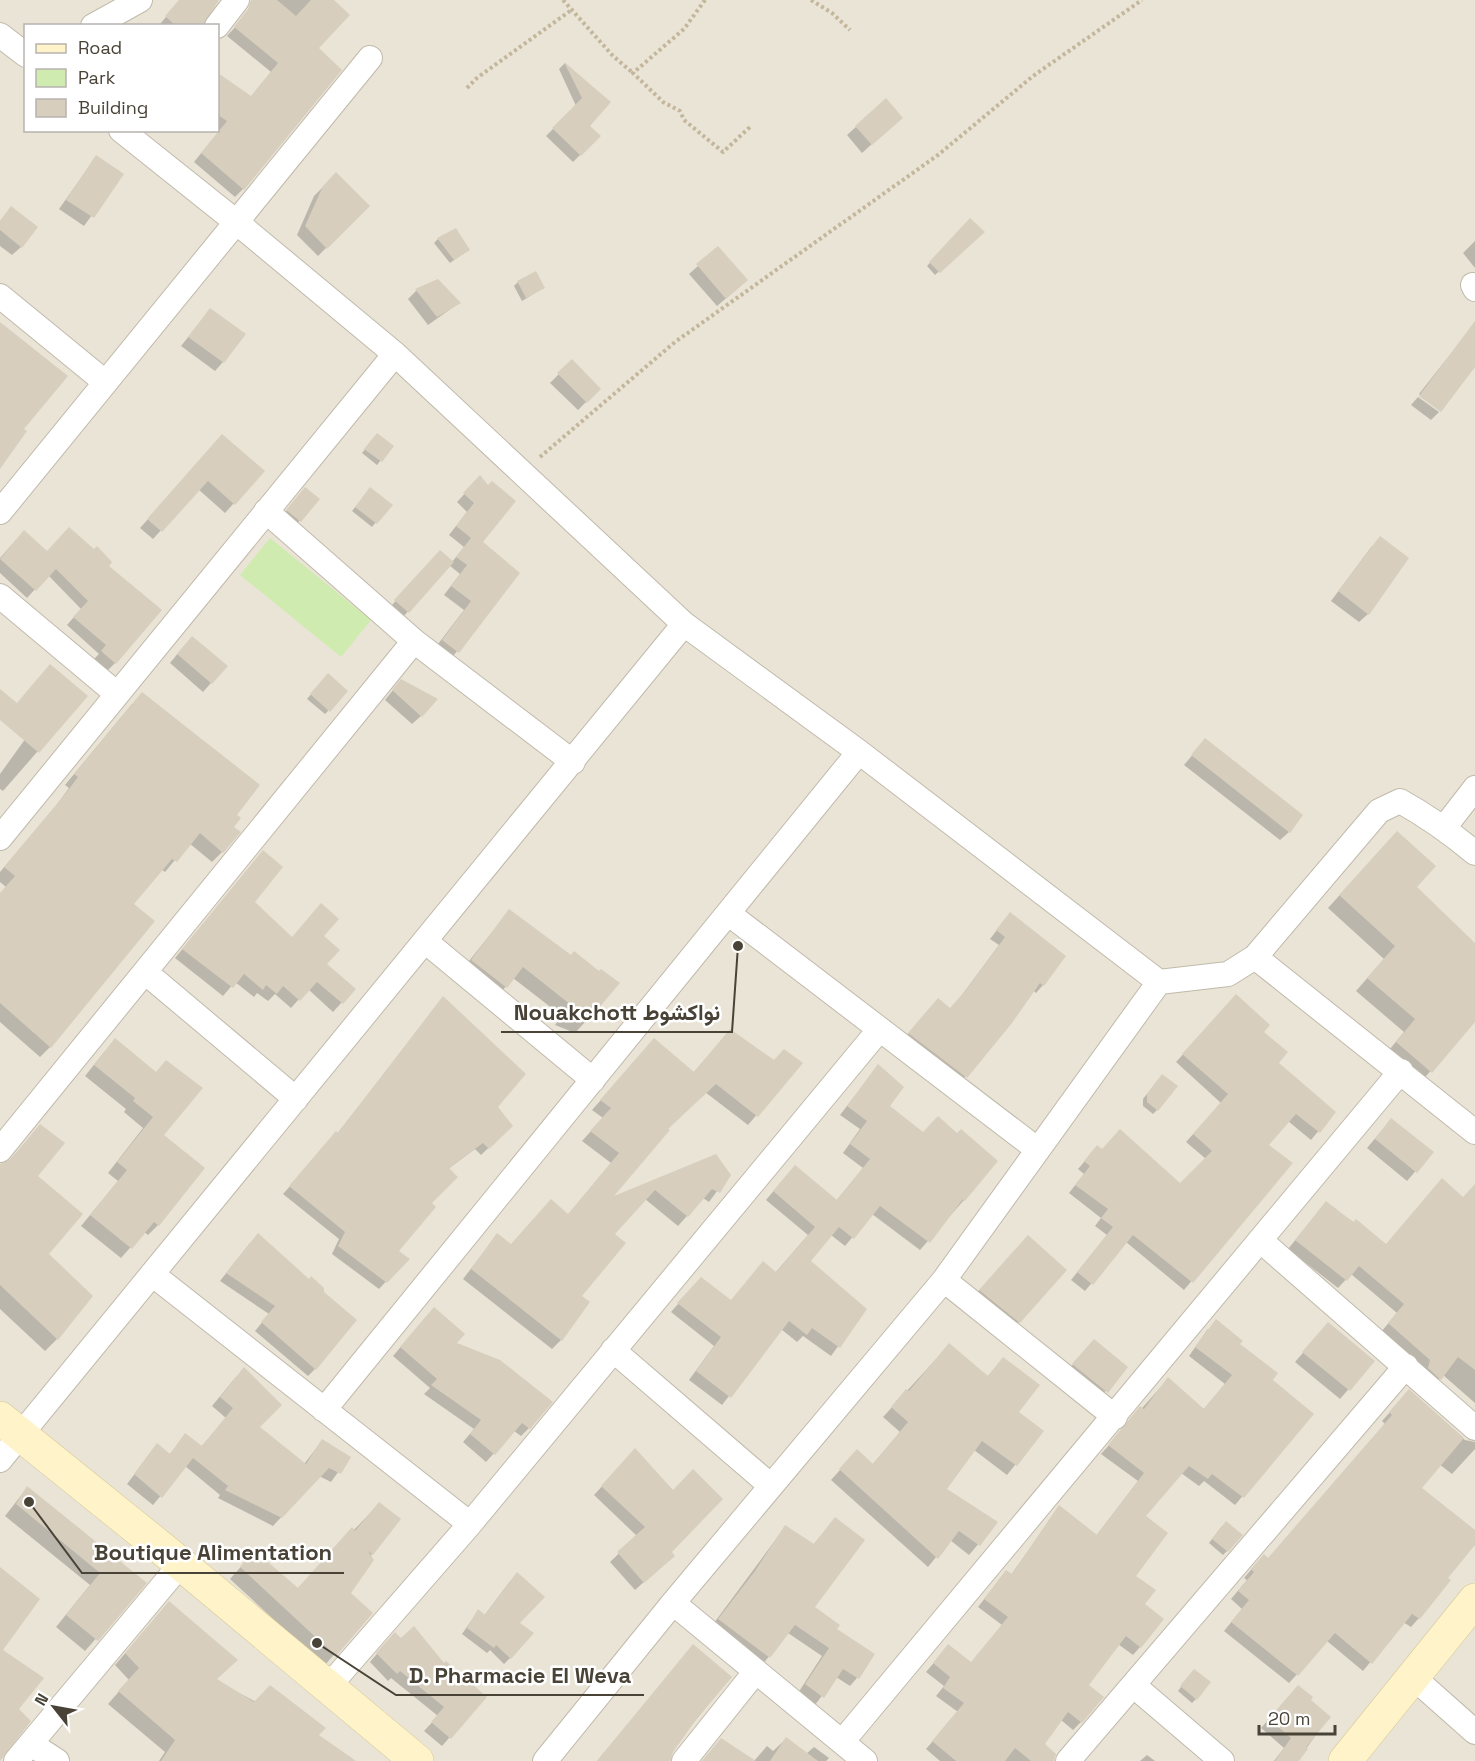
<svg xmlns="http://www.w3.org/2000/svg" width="1475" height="1761" font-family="'Space Grotesk',Vazirmatn,sans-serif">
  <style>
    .residential { fill: #e9e4d6; fill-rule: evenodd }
    .green { fill: #cfebb0 }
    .shadow { fill: #0003 }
    .building { fill: #d7cebd }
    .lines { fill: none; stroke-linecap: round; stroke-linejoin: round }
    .street-casing { stroke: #c1baab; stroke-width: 26 }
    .secondary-casing { stroke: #d7c797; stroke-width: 34 }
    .path { stroke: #c3b69b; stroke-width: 4; stroke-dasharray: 3 3; stroke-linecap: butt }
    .street { stroke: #fff; stroke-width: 24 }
    .secondary { stroke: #fff3c9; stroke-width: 33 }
    .leader { fill: none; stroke: #494237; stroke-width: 2 }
    .callout-dot { fill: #494237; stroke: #fff; stroke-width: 2 }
    .callout-label { font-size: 22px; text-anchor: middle; font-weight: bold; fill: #494237; stroke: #fff; stroke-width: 5; stroke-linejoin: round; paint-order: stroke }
  </style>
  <rect width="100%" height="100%" fill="#f5f2e9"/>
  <path class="residential" d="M0,0H1475V1761H0ZM26,26H218V130H26Z"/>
  <path class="green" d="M270,538L371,620L341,657L240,575Z"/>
  <path class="shadow" d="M190,0H217L203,26L160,24L172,10Z
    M260,0H333L316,48L243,189L235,197L194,162L220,130L218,128V75L251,97L271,72L227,36Z
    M565,63L609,102L588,126L599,136L573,162L546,136L576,106L559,69Z
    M886,100L892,126L862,153L847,135Z
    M96,157L122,174L84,226L59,209Z
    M336,174L368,206L318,256L297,235L314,196Z
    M11,208L21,247L12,255L0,246V221Z
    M970,220L982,232L935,275L927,266Z
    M438,239L468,250L450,263L434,243Z
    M1475,241V268L1463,253Z
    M718,248L737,289L717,306L689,274Z
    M518,282L543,288L522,301L514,286Z
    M416,291L459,303L428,325L408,299Z
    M210,310L223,362L215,371L181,346Z
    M1475,323V364L1441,410L1419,394Z
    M572,361L599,389L578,410L550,383Z
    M1418,397L1439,412L1431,420L1411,405Z
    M373,439L392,446L377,465L362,453Z
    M217,442L263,471L225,513L198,489L153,539L140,528Z
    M480,477L488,487L481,543L518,573L450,660L435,648L464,610L444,595L460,574L449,565L404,616L392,605L440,552L452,562L464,547L449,535L467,512L457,502Z
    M301,493L317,499L296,525L284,514Z
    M367,493L390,505L372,527L352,511Z
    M16,540L47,553L94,551L107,566L115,663L108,670L94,659L99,654L67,625L81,609L48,575L27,598L0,573V558Z
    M1372,546L1368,614L1359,622L1331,601Z
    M184,646L211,683L203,692L170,663Z
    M324,679L328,711L325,714L307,699Z
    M393,690L421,716L412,724L385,700Z
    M57,695L86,696L3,791L0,789V774Z
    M132,704L235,815L222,852L212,862L189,843L165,872L161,869L132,904L50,1047L40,1057L0,1022V894L6,887L0,882V872L56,806L69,788L65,785Z
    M1205,740L1289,832L1280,840L1184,765Z
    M1385,845L1415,887L1475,945V1021L1419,1084L1385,1055L1404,1032L1356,991L1384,959L1328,908Z
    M263,852L252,902L291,939L322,936L325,964L354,989L333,1012L308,989L291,1008L275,994L268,1001L257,993L254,997L235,982L223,996L175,958Z
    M509,911L585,1022L575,1033L555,1025L562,1016L513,978L496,998L461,971Z
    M1003,922L1043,985L1036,993L1033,990L959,1084L902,1041L931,1007L950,1010L959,999L999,945L990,939Z
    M443,998L496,1107L511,1126L481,1155L475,1149L448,1169L430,1203L397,1251L407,1259L379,1289L332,1254L339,1239L283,1194L337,1134Z
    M1229,1004L1262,1032L1277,1063L1334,1112L1311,1140L1288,1121L1267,1145L1291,1163L1184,1290L1126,1242L1085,1291L1071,1280L1107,1235L1095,1226L1101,1218L1069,1193L1084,1174L1078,1169L1097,1147L1180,1185L1206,1159L1186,1142L1221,1103L1176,1062Z
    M730,1031L774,1061L801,1063L748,1125L705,1092L666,1129L609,1200L716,1155L729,1175L709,1202L703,1198L678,1226L645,1199L613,1234L579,1297L561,1340L552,1349L463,1279L497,1235L511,1245L568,1215L611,1163L582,1141L603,1118L592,1110L645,1050L693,1073Z
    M105,1051L155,1073L162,1135L158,1225L148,1235L144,1232L121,1258L81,1226L118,1181L108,1173L143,1128L124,1112L126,1109L85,1076Z
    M878,1066L887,1107L964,1200L920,1250L872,1214L845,1246L831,1235L809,1261L865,1309L831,1356L803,1336L797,1342L781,1329L722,1405L689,1380L714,1346L671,1312L693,1287L731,1302L775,1273L808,1235L766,1200L787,1175L836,1201L863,1168L843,1153L860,1129L840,1115Z
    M1159,1079L1157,1110L1153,1114L1143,1106V1099Z
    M40,1126L36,1177L57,1339L45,1351L0,1309V1171Z
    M1383,1129L1432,1152L1407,1181L1367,1148Z
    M1475,1193V1403L1443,1375L1432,1386L1381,1332L1397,1313L1351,1274L1338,1288L1288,1249L1326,1203L1386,1245Z
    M250,1243L315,1369L308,1376L255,1331L269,1314L220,1281Z
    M1015,1250L1019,1322L1006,1335L967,1304Z
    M426,1317L455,1343L529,1428L521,1436L514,1431L486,1462L463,1442L474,1429L424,1394L430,1388L393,1356Z
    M1328,1324L1373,1361L1340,1399L1295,1362Z
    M1208,1329L1238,1345L1271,1380L1312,1414L1235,1505L1204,1481L1199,1486L1181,1473L1144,1516L1134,1576L1143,1604L1140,1647L1133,1655L1118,1644L1087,1685L1081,1722L1073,1730L1061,1720L1043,1745L1054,1761H940L926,1749L958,1712L936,1696L944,1686L926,1672L948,1646L971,1664L1002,1625L978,1607L1006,1571L1011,1575L1059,1507L1096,1536L1138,1481L1101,1454L1168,1379L1203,1410L1225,1384L1189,1356Z
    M949,1345L987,1377L1003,1359L1017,1413L1042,1431L1007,1475L974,1450L945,1490L996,1523L969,1555L950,1540L928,1567L831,1480L848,1461L872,1465L900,1432L883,1417Z
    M1086,1349L1125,1367L1098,1400L1065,1374Z
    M236,1377L258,1428L304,1464L322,1441L349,1457L331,1482L319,1476L273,1526L218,1498L220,1495L185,1466L153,1505L127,1484L157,1445L169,1455L186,1435L201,1447L226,1418L212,1406Z
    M1409,1391L1465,1440L1475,1442V1449L1452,1474L1439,1464L1420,1488L1475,1532V1543L1445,1578L1449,1581L1419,1618L1411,1627L1403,1622L1363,1671L1327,1641L1289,1683L1224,1631L1242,1609L1231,1599L1247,1580L1244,1578L1256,1564L1268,1559L1385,1424L1382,1421Z
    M627,1459L670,1552L664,1564L635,1590L610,1562L637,1536L594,1495Z
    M27,1488L145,1583L85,1651L56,1627L90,1585L5,1516Z
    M379,1504L372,1554L349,1593L371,1613L324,1666L230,1579L254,1552L297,1589Z
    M835,1519L812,1607L835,1629L857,1678L850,1686L836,1677L815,1705L798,1693L822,1656L788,1633L762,1665L711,1627L785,1527L813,1545Z
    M1222,1526L1227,1551L1223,1555L1209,1543Z
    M511,1580L518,1623L510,1658L504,1664L490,1650L487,1653L462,1634L478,1611L484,1616Z
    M169,1603L215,1680L317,1735L336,1761H159L165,1752L108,1704L129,1680L115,1665Z
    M387,1642L444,1665L485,1697L442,1746L424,1731L438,1716L391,1678L388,1681L370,1662Z
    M693,1646L730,1677L671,1751L670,1761H597Z
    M1190,1675L1196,1699L1192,1703L1178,1691Z
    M1290,1695L1308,1701L1329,1717L1297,1761H1274L1284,1748L1261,1728Z
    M786,1739L806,1754L814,1747L829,1758L826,1761H754L767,1746L773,1751Z
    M1147,1755L1155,1761H1140Z"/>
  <path class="building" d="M179,0H219L203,26H176L165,16Z
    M251,0H277L296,16L311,0H334L350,15L319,48L342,70L244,190L201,153L227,121L218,115V73L251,96L278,63L234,27L248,9Z
    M564,62L611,102L590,126L601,136L581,156L552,128L582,98Z
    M886,98L903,118L872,145L855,126Z
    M96,155L124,174L94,218L66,200Z
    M336,172L370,206L327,249L305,226L323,186Z
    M11,206L38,227L22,248L0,230V221Z
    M970,218L985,232L940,273L929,262Z
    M456,228L470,250L454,260L437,238Z
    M718,246L748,280L726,299L696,264Z
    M536,271L545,288L526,298L517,281Z
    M438,279L461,303L437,317L415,289Z
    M210,308L246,334L224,363L188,337Z
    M1475,321V367L1441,412L1419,396Z
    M0,322L68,376L24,429L27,431L0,469Z
    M572,359L601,389L587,403L557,373Z
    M377,433L394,446L382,462L364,449Z
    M222,434L265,471L235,505L208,481L162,532L147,519Z
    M480,475L488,485L492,481L516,501L483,542L520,573L459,653L442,640L471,601L451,586L467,565L456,557L471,538L456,526L474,503L463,493Z
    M305,487L320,499L301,522L286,510Z
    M370,487L393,505L377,524L355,507Z
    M69,527L94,549L97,546L112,562L109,566L162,610L116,664L101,651L106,645L73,617L88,601L56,569L36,591L0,559L24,530L47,551Z
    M1380,536L1409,558L1369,615L1338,591Z
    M440,550L454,562L409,613L394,600Z
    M192,636L228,666L212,684L177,654Z
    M50,664L88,696L39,753L0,720V689L17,703Z
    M328,673L348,691L330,712L310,694Z
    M401,679L438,699L422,717L392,690Z
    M142,692L260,785L237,815L241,818L234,827L241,832L223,853L200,833L177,862L172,859L134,904L155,921L51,1048L0,1003V893L15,876L4,867L66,793L78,777L74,774Z
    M1205,738L1303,815L1290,833L1191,755Z
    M1397,831L1436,866L1417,887L1475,943V1022L1432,1073L1396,1042L1415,1019L1367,978L1395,946L1339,895Z
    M263,850L283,867L255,902L292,937L321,903L339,919L324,936L340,950L327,964L356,989L343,1004L317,982L300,1001L283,986L277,994L266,985L263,990L244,974L233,988L182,949Z
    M509,909L571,955L574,951L599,971L601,969L620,983L586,1023L564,1014L571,1005L523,967L507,988L471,960Z
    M1010,912L1066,956L1044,986L1040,983L1012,1023L967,1078L908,1033L938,998L950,1008L966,990L1005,937L996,930Z
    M1236,994L1270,1025L1264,1032L1288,1052L1279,1063L1336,1112L1320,1133L1296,1114L1269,1145L1293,1163L1193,1283L1133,1235L1093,1285L1077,1272L1113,1227L1101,1218L1108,1209L1075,1185L1090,1166L1084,1161L1097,1145L1102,1149L1120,1129L1180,1183L1212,1151L1193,1134L1228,1094L1182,1054Z
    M443,996L526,1074L498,1107L513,1126L489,1149L483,1143L449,1168L458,1177L432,1203L436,1207L399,1251L410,1259L387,1283L338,1246L345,1232L289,1186L336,1131L338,1133Z
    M730,1029L774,1060L784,1049L803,1063L758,1117L716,1084L668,1129L670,1130L614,1196L716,1154L731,1175L720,1193L712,1189L688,1217L655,1190L615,1234L626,1243L582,1296L590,1302L562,1341L471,1269L497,1233L511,1244L551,1199L568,1214L619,1153L590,1131L611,1108L600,1100L654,1038L694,1072Z
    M115,1038L156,1072L166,1060L203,1088L164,1135L205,1168L159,1226L154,1222L132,1249L90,1215L127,1170L117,1162L153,1117L133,1101L135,1098L94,1065Z
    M878,1064L904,1087L890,1106L923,1132L938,1116L957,1133L961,1129L998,1161L965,1201L963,1199L930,1243L880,1206L854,1239L839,1227L811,1261L867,1309L840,1348L812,1328L807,1335L789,1321L731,1398L696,1371L721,1337L677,1303L701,1277L731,1300L763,1261L776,1272L815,1227L773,1191L795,1165L837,1200L870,1159L850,1144L867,1121L847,1106Z
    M1162,1074L1178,1086L1158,1111L1147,1102V1094Z
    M1391,1118L1434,1152L1417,1173L1375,1139Z
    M40,1124L65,1143L38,1176L83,1214L49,1254L93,1296L58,1340L0,1285V1164L11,1159Z
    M1442,1178L1463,1197L1475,1184V1370L1458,1357L1441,1380L1428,1368L1430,1360L1388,1323L1404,1304L1359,1266L1347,1281L1295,1240L1326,1201L1353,1222L1356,1219L1386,1244Z
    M258,1233L309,1279L311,1276L324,1288V1292L357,1320L316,1370L261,1322L275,1306L226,1273Z
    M1028,1235L1067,1270L1020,1323L979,1290Z
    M434,1307L465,1334L457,1343L500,1360L553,1402L530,1429L522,1423L495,1455L470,1434L481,1420L431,1385L437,1379L400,1347Z
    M1216,1319L1243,1341L1240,1344L1278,1373L1273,1380L1314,1414L1244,1498L1212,1474L1208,1479L1189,1466L1146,1516L1168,1533L1136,1576L1156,1590L1145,1604L1164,1619L1141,1648L1126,1636L1089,1685L1104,1697L1082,1723L1068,1712L1045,1744L1056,1754L1054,1761H1031L1015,1748L1005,1761H956L932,1741L964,1703L943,1688L950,1677L933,1663L948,1644L971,1662L1008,1617L984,1599L1006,1570L1012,1574L1059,1505L1097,1535L1144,1473L1108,1445L1140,1406L1144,1409L1168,1377L1204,1409L1232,1375L1195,1347Z
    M1328,1322L1375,1361L1350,1391L1302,1352Z
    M1094,1339L1128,1367L1108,1393L1072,1364Z
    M949,1343L988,1376L1003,1357L1040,1385L1019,1412L1044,1431L1017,1466L982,1441L947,1489L998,1522L980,1546L959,1531L938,1559L839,1469L857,1449L873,1464L908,1422L891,1407L906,1389L909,1391Z
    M244,1367L282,1405L260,1427L306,1464L322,1439L351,1457L341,1474L329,1468L282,1518L225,1490L228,1486L193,1458L162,1498L134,1474L157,1443L170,1454L185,1433L202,1446L233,1408L220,1397Z
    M1409,1389L1464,1438L1422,1488L1475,1530V1545L1448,1578L1451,1580L1420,1619L1412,1614L1372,1664L1335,1633L1298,1676L1231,1622L1249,1600L1238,1591L1254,1572L1251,1569L1264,1554L1268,1558L1392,1415L1389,1412Z
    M635,1448L673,1490L693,1469L723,1499L672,1552L675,1556L644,1583L617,1552L645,1527L601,1486Z
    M27,1486L147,1583L98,1641L66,1615L100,1573L16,1504Z
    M379,1502L401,1519L373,1555L368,1551L374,1560L351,1593L373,1613L336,1656L240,1567L254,1550L298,1588L352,1527L355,1531Z
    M835,1517L865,1540L815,1607L840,1625L837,1629L875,1654L859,1679L843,1669L824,1698L805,1684L829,1648L795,1625L770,1658L718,1619L755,1571L785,1525L814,1544Z
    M1226,1521L1243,1535L1228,1552L1212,1539Z
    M0,1567L40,1599L3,1650L44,1678L19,1709L31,1721L0,1761Z
    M517,1572L545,1597L520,1623L534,1633L511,1659L496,1645L494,1648L467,1628L478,1609L485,1615Z
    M169,1601L238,1660L217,1679L254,1702L270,1685L326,1728L319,1735L356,1761H161L175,1740L118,1691L139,1668L125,1653Z
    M414,1626L444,1663L446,1661L487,1697L451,1739L431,1722L444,1707L400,1671L397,1674L376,1653L395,1632L401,1638Z
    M693,1644L732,1677L695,1721L673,1752L670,1761H597Z
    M1194,1669L1211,1682L1197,1700L1180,1686Z
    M1298,1685L1313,1697L1311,1700L1331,1717L1306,1747L1308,1749L1299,1761H1275L1291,1738L1269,1719Z
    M786,1737L818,1761H770Z
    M721,1738L756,1761H702Z"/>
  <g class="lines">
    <g class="street-casing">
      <path id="street" d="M93,26L140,0
        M217,26L237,0
        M0,35L26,55
        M121,130L235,221L395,354L684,624L859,752L1159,982L1228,974L1255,957L1379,811L1400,801C1427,816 1451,833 1475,853
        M1473,285L1475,289
        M0,296L105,382
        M266,511L414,641L573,762
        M0,512L370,58
        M0,596L117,694
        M1444,828L1475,788
        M0,838L395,354
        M729,914L1038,1150
        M425,941L593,1080
        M1255,957L1475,1132
        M145,972L296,1099
        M0,1150L414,641
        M1260,1240L1475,1428
        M152,1274L470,1524
        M944,1280L1115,1417
        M613,1350L771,1486
        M324,1410L859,752
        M0,1460L684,624
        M673,1603L865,1761
        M1413,1677L1475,1732
        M1133,1685L1222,1761
        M328,1687L470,1524L879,1030
        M842,1742L1401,1071
        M31,1744L57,1761
        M16,1761L181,1564
        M545,1761L673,1603L944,1280L1159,982
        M684,1761L756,1671
        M1068,1761L1406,1366"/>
    </g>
    <g class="secondary-casing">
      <path id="secondary" d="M0,1418L181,1564L417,1761
        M1345,1761L1475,1600"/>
    </g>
    <path class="path" d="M563,0L613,56L633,73
      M705,0L684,29L633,73L663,102L680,111L684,120L723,152L750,127
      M811,0L832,13L850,30
      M467,88L477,78L570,11
      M540,457L675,342L938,155L1033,76L1142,0"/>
    <use href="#street" class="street"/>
    <use href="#secondary" class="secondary"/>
  </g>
  <path class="leader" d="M738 946L732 1032H501M29 1502L82 1573H344M317 1643L396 1695H644"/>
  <g class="callout-dot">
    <circle cx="738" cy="946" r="6"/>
    <circle cx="29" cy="1502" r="6"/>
    <circle cx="317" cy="1643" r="6"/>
  </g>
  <g class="callout-label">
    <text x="617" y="1020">Nouakchott نواكشوط</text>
    <text x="213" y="1560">Boutique Alimentation</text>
    <text x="520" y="1683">D. Pharmacie El Weva</text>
  </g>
  <rect x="24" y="24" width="195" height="108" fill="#ffffff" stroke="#b6b3af" stroke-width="1.5"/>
  <rect x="36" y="44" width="30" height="9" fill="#fff3c9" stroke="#b6b3af" stroke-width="1.5"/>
  <text x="78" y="54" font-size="18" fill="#494237">Road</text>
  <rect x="36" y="69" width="30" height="18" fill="#cfebb0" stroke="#b6b3af" stroke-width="1.5"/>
  <text x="78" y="84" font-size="18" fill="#494237">Park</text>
  <rect x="36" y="99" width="30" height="18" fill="#d7cebd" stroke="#b6b3af" stroke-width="1.5"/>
  <text x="78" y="114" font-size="18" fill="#494237">Building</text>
  <g transform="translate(54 1707) rotate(301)" stroke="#ffffff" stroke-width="4.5" paint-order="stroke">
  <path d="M0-4.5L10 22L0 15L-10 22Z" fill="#494237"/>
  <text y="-9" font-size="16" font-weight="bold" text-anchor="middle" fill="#494237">N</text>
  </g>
  <path d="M1259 1725v9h76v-9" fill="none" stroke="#494237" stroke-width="3"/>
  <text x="1268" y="1725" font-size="18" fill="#494237" stroke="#ffffff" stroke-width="4.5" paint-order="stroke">20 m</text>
</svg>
